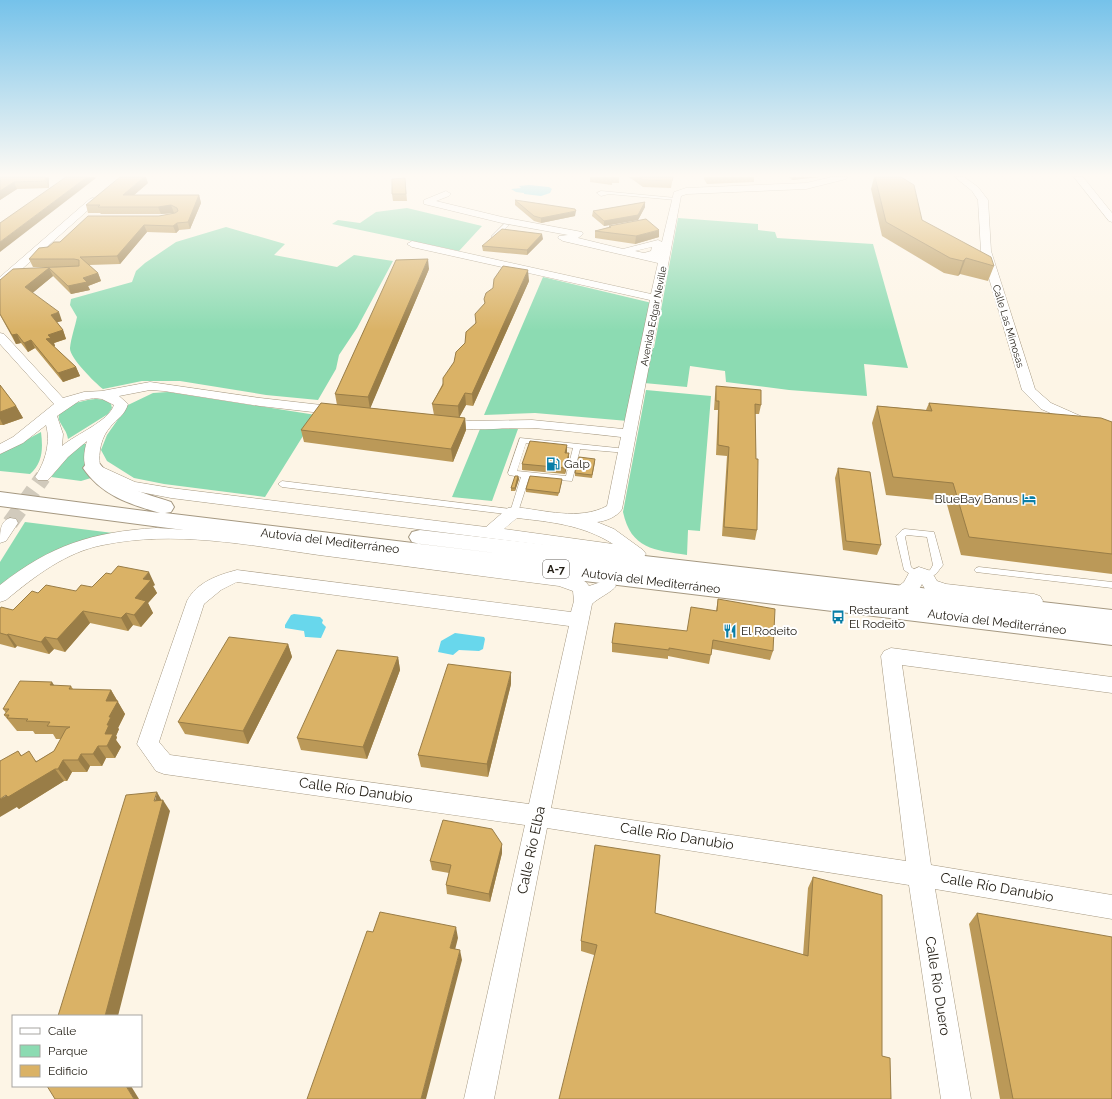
<svg xmlns="http://www.w3.org/2000/svg" width="1112" height="1099" font-family="Raleway,sans-serif">
  <style>
    .green { fill: #8cdbb2 }
    .water { fill: #68d7ec }
    .lines { fill: none; stroke-linecap: round; stroke-linejoin: round }
    .minor-tunnel { stroke: #d1cabc; stroke-width: 16; stroke-dasharray: 16 8; stroke-linecap: butt }
    .service-casing { stroke: #a59881; stroke-width: 1 }
    .minor-casing { stroke: #a59881; stroke-width: 1 }
    .trunk-casing { stroke: #a59881; stroke-width: 2 }
    .service { fill: #fff; fill-rule: evenodd }
    .minor { fill: #fff; fill-rule: evenodd }
    .trunk { fill: #fff; fill-rule: evenodd }
    .wall { fill: #bb9958 }
    .shaded-wall { fill: #997d47 }
    .building { fill: #dab266; stroke: #997d47 }
    .labels { text-anchor: middle; stroke-width: 4; stroke-linejoin: round; paint-order: stroke }
    .far-street-label { font-size: 10px; fill: #221d14; stroke: #fff }
    .shield { fill: #fff; stroke: #64615a; stroke-width: 1 }
    .shield-label { font-size: 11px; font-weight: bold; fill: #221d14 }
    .poi-label { font-size: 12px; fill: #221d14; stroke: #fff; text-anchor: start }
    .street-label { font-size: 12px; fill: #221d14; stroke: #fff }
    .near-street-label { font-size: 14px; fill: #221d14; stroke: #fff }
  </style>
  <rect width="100%" height="100%" fill="#fdf5e6"/>
  <path class="green" d="M407,208L482,226L459,251L332,224L338,220L360,223L376,212Z
    M678,218L758,224V230L775,232L777,238L873,244L908,368L864,364L867,396L789,390L726,382L725,371L690,366L687,387L644,383L651,348H654Z
    M226,227L285,244L274,255L337,267L354,255L393,261L357,328L339,355L336,369L318,400L266,395L180,381H142L103,389C95,383 69,357 70,348C71,338 75,327 77,317L70,305L71,299L132,282L136,271L145,263L176,242Z
    M543,277L652,303L628,421L535,413L484,415Z
    M646,390L711,396L700,531L688,530L687,555C654,550 631,549 623,512Z
    M168,392L316,415L265,497L164,484L134,478L107,461L101,450L107,435L128,405L153,393Z
    M97,399L105,400L111,404L112,408L108,414L68,439C67,431 62,427 59,420C55,405 89,399 97,399Z
    M480,429H518L492,501L452,497Z
    M41,432C43,448 43,463 30,474L0,471V454Z
    M82,444H86L84,462L91,478L81,481L51,477L74,449Z
    M25,522L113,533L94,538L0,588V562Z"/>
  <path class="water" d="M529,185L549,187L552,189L550,193L541,196L524,194V193L516,192L511,189L521,188L519,186Z
    M294,614L320,617L323,620L322,623L326,627L321,638L307,637H305L304,631L285,628V625L291,615Z
    M455,633L484,637L485,639L483,649L479,651L459,650L453,655L438,652L441,641Z"/>
  <g class="lines">
    <path class="minor-tunnel" d="M10,523L43,477"/>
    <g class="service-casing">
      <path id="service" d="M601,191L676,198L678,199L676,200L609,194L601,196L597,193Z
        M504,224L509,225L496,238H492V236Z
        M520,438L627,449L631,451L627,453L580,449L572,481L529,478L518,512L514,515L282,487L278,484L282,481L511,509L521,477L509,475L508,473ZM526,443L573,448L566,476L517,471Z
        M905,529L934,532L943,565L936,574L926,579L921,576L930,570L933,565L927,537L907,535L905,537L911,567L921,575L916,578L904,570L896,536L902,530Z
        M979,567L1112,582V588L976,572L974,570L976,568Z"/>
    </g>
    <g class="minor-casing">
      <path id="minor" d="M832,177H847L846,179L806,189L687,194L681,196L622,509C617,517 606,521 597,522L614,529L643,550L646,554L643,558L637,560L559,547L171,498L125,489L88,471C82,463 84,451 87,441L68,457L48,480H38L35,477C45,463 51,442 46,425L23,443L0,454V444L13,437L54,404L0,344V333L4,334L63,398L84,392L102,391L150,382L260,398L339,407L344,408L346,411L344,414L339,415L260,406L164,391L150,390L119,396L128,404C125,415 117,419 111,426C101,437 98,452 100,466L135,482L171,488L486,527L508,508L514,507C544,510 579,521 607,506L621,437C592,434 562,430 533,428C501,427 469,433 438,425L436,422L438,419L443,418L472,421L532,420L623,429L650,300L412,247L407,244L412,241L651,294L658,263L563,241L558,238L559,236L568,235L502,223L424,204V200L446,191L451,194L449,196L436,201L502,217L582,232L583,234L578,238L623,249L658,240L662,242L674,192L686,188L806,183ZM652,247L651,251L644,253L635,251ZM94,398L102,399L114,405C108,422 76,434 62,446L63,434L57,416L79,401ZM517,518C552,522 583,525 613,544L504,529Z
        M955,177H964L978,187L988,200L991,251L1035,389L1051,403L1112,430V439L1041,409L1022,390L981,251L978,200L972,191Z
        M1074,177H1083L1112,213V222L1109,221Z
        M93,198L96,199V203L4,285L0,286V277L90,199Z
        M10,518L16,519L18,523L6,541L0,543C0,532 0,521 10,518Z
        M156,528L239,533L559,574C570,576 583,576 589,586L607,580L613,581L616,586C612,592 598,598 592,604L551,808L906,861L881,656L884,651L891,648L1112,677V693L902,665L931,865L1112,895V919L935,889L971,1099H941L909,885L547,828L494,1099H464L525,825L164,774L156,771L137,744L187,601C197,582 218,575 237,570L571,612L574,601L573,591L559,586C479,576 399,565 319,555C248,545 174,530 103,545C66,552 35,576 6,600L0,602V585C51,545 92,532 156,528ZM237,582L569,626L529,804L170,755L159,742L204,604L221,590Z
        M919,567L931,571L937,581L946,584L1034,594L1040,596L1043,601L1040,606L1034,608L944,596L925,589L922,584C917,595 906,602 895,599L892,594L895,589L904,582L910,571Z"/>
    </g>
    <g class="trunk-casing">
      <path id="trunk" d="M93,462L100,464C117,488 145,493 171,502L174,507L171,512L165,513L768,586L420,544L412,542L409,537L412,532L420,530L1112,610V645L436,563L0,506V492L160,513C129,504 101,495 83,468L86,464Z"/>
    </g>
    <use href="#service" class="service"/>
    <use href="#minor" class="minor"/>
    <use href="#trunk" class="trunk"/>
  </g>
  <path class="wall" d="M0,177H48L49,178V188L17,189L0,200Z
    M590,177H619V183H612V185L590,182Z
    M629,177H673L671,188L643,187Z
    M704,177H754V182L707,184L704,179Z
    M789,177H819L792,180Z
    M874,177H901L922,220L994,266L988,281L960,274L958,276L944,273L882,236L871,189Z
    M405,178L407,201H393L392,194Z
    M148,183L134,195H199L201,203L190,229L179,230L176,233L147,232L120,264L89,265L98,273L101,281L88,286L90,290L71,294L53,276L32,293L62,321L57,322L63,330L66,339L54,343L55,346L54,347L76,367L80,376L63,382L35,348L28,352L21,343L16,344L0,315V280L57,267H33L29,259L48,247L60,242L159,216L175,213H174L161,214H101L100,213H88L86,205Z
    M515,200L575,216L541,223L534,221L515,205Z
    M645,202V207L638,220L604,226L592,216L593,211Z
    M609,226L659,237L635,244L595,238V231L609,227Z
    M543,239L527,255L483,251L482,246Z
    M429,269L370,408L434,415L432,404L454,362L465,343L485,304L484,299L529,281L473,406L466,405L459,417L465,418L466,430L453,462L304,442L301,430L337,405L335,394Z
    M0,385L16,406L23,418L3,425H0Z
    M716,386L761,405L759,414H755L757,530L755,540L722,536L727,456L716,455L718,410H714L715,395Z
    M929,403L1112,422V574L961,555L946,501L886,495L872,423L877,406L926,410Z
    M567,445V453L569,459L565,474L522,470V464Z
    M595,462L592,478L575,476V473Z
    M838,468L881,545L877,555L843,550L835,478Z
    M518,476L519,479L515,491H511V488Z
    M562,482L558,496L526,492V489Z
    M155,585L153,586L157,593L148,603L153,613L141,627L133,625L128,631L90,623L65,652L54,649L49,654L17,646L15,648L0,644V609L13,610L38,593L76,591L92,587Z
    M718,599L773,651L770,660L712,649L709,664L668,656V659L612,652V643L687,631L716,611Z
    M288,644L292,657L248,744L185,734L178,722Z
    M398,657L400,670L367,759L301,750L297,738Z
    M511,684L488,777L421,767L418,755Z
    M54,686H71L73,689L111,690L125,714L118,728L119,729L116,736L117,737L116,740L121,747L115,758H106L102,766H90L87,772H72L67,781H64L19,809L17,807L18,751L22,756L37,761L54,751L61,739H56L53,734H35L33,731H17L4,715L6,713L3,709Z
    M502,844V853L490,902L447,894L446,885L449,873L432,870L430,861Z
    M813,877L882,1056L891,1099L594,955L581,951V941L655,913L803,955L808,888Z
    M977,913L1112,1099H1000L969,924Z"/>
  <path class="shaded-wall" d="M46,177H48L49,178V188L46,181Z
    M87,177H95L96,178L0,252V242Z
    M144,177H146L148,183L126,202L123,195Z
    M792,177H819L792,180Z
    M14,182L17,189L0,200V191Z
    M199,195L201,203L190,229L188,222Z
    M645,202V207L638,220L604,226V221Z
    M171,205L174,213L161,214L158,207Z
    M576,211L575,216L541,223V218Z
    M177,223L179,230L176,233L173,226Z
    M144,225L147,232L120,264L117,256Z
    M659,230V237L635,244L636,236Z
    M542,234L543,239L527,255V250Z
    M966,258L960,274L958,276L963,261Z
    M428,259L429,269L370,409L368,397Z
    M49,268L53,276L29,296L25,287Z
    M528,270L529,281L473,406L472,394Z
    M98,273L101,281L88,286L90,290L71,294L68,286L83,278Z
    M59,312L62,321L54,323L51,315Z
    M63,330L66,339L54,343L55,346L50,348L46,339L48,335Z
    M17,334L21,343L16,344L12,335Z
    M31,340L35,348L28,352L24,343Z
    M76,367L80,376L63,382L58,373Z
    M465,393L466,405L459,418L458,406Z
    M16,406L23,418L3,425L0,419V412Z
    M465,418L466,430L453,462L451,449Z
    M567,445V451L565,459V453Z
    M569,453V459L565,474V468Z
    M518,476L519,479L515,491V488Z
    M149,572L155,585L153,586L157,593L148,603L153,613L141,627L134,615L135,598L143,579Z
    M83,611L90,623L65,652L57,639Z
    M126,613L133,625L128,631L121,618Z
    M8,634L17,646L15,648L7,635Z
    M45,637L54,649L49,654L41,642Z
    M288,644L292,657L248,744L243,731Z
    M398,657L400,670L367,759L363,747Z
    M511,672V684L488,777L487,764Z
    M52,682L60,694L50,685Z
    M111,690L125,714L118,728L119,729L116,736L117,737L116,740L121,747L115,758L107,746L105,734L107,725L106,701Z
    M98,746L106,758L102,766L93,754Z
    M81,754L90,766L87,772L78,760Z
    M63,760L72,772L67,781L58,769Z
    M55,769L64,781L19,809L17,807L0,817V799Z
    M157,792L162,801L163,800L170,811L118,1016H105Z
    M502,844V853L490,902L489,894Z
    M456,927L458,938L453,958L450,948Z
    M460,950L462,960L426,1099H421Z
    M126,1086H131L139,1099H134Z"/>
  <path class="building" d="M0,177H46V181L14,182L0,191Z
    M66,177H87L0,242V223Z
    M120,177H144L123,195H199L188,222L177,223L173,226L144,225L117,256L80,257L98,273L83,278L87,282L68,286L49,268L25,287L59,312L51,315L63,330L48,335L51,338L46,339L76,367L58,373L31,340L24,343L17,334L12,335L0,314V280L13,269L79,266V260L74,259H29L39,248L48,247L54,242H60L88,216H159L175,213L178,211L177,208L171,205L158,207H98L100,205H86Z
    M639,177H673L672,181L643,180Z
    M875,177H901L914,185L922,220L991,257L994,266L966,258L963,261L950,258L886,222Z
    M405,178L406,194H392V179Z
    M515,200L575,209L576,211L541,218L534,216Z
    M645,202L638,215L604,221L593,211Z
    M646,219L659,230L636,236L595,231L611,227L609,226Z
    M502,229L542,234L527,250L482,246Z
    M428,259L368,397L335,394L396,260Z
    M503,266L528,270L472,394L465,393L458,406L432,404L443,385V378L454,362L456,352L465,343L466,332L476,323L475,314L485,303L484,299L486,293L493,288L494,279Z
    M0,385L16,406L0,412Z
    M716,386L761,390V405L755,404L756,459H758L757,530L724,527L729,447L718,445L719,401H716Z
    M321,403L465,418L451,449L301,430Z
    M929,403L1101,418L1112,422V554L969,537L953,483L893,477L877,406L932,411Z
    M530,441L567,445L565,453H569L565,468L522,464Z
    M579,457L595,459L592,475L575,473Z
    M838,468L870,472L881,545L846,541Z
    M515,476H518L515,488H511Z
    M530,476L562,479L559,493L526,489Z
    M118,566L149,572L143,579L151,580L135,598L146,601L134,615L126,613L121,618L83,611L57,639L45,637L41,642L8,634L7,635L0,633V609L1,607L13,610L32,591L38,593L46,585L76,591L81,585L92,587L106,573L111,574Z
    M718,599L775,609L773,651L713,640L711,655L669,648V650L612,643L615,623L687,631L691,607L717,611Z
    M229,637L288,644L243,731L178,722Z
    M337,650L398,657L363,747L297,738Z
    M448,664L511,672L487,764L418,755Z
    M20,681L52,682L50,685L71,686L69,689L111,690L106,701H118L109,717H111L107,725H109L105,734H113L107,746H98L93,754H81L78,760H63L58,769H55L8,797L6,795L0,799V761L18,751L21,756L29,751L36,762L54,751L66,729L70,727L47,726L50,722L26,721L28,719L7,718L9,715H4L9,709H3Z
    M157,792L154,801L163,800L105,1016H58L126,795Z
    M443,820L492,829L502,844L489,894L446,885L451,865L430,861Z
    M595,845L660,855L655,913L808,956L813,877L882,895V1056L890,1058L891,1099H559L597,945L581,941Z
    M380,912L456,927L450,948L460,950L421,1099H307L367,931L373,932Z
    M977,913L1112,937V1099H1013Z
    M47,1086H126L134,1099H55Z"/>
  <linearGradient id="sky" x2="0" y2="1"><stop stop-color="#75c2ea"/><stop offset="0.53" stop-color="#fefaf4"/><stop offset="1" stop-color="#fefaf4" stop-opacity="0"/></linearGradient>
  <rect width="1112" height="331" fill="url(#sky)"/>
  <defs>
    <g id="fuel-bare" transform="scale(1.08)"><path d="M-5.5-6h7V0h2V4h1.3V-2.5L3-4.5l.8-.8L6-3V5H2.5V1h-1V6h-7ZM-4.2-4.7v3.2H.2V-4.7Z" fill="#097ea6" stroke="#fff" stroke-width="2.5" paint-order="stroke"/></g>
    <g id="hotel-bare" transform="scale(1.08)"><path d="M-6-4.5h1.5V1H6V5H4.5V3h-9V5H-6ZM-4 0a1.8 1.8 0 1 1 3.6 0ZM.5 0V-2.5h3Q6-2.5 6 0Z" fill="#097ea6" stroke="#fff" stroke-width="2.5" paint-order="stroke"/></g>
    <g id="bus-bare" transform="scale(1.08)"><path d="M-5-6H5V4H4V6H2V4H-2V6H-4V4H-5ZM-3.5-4V0h7V-4ZM-3.5 1.2v1.5H-2V1.2ZM2 1.2v1.5H3.5V1.2Z" fill="#097ea6" stroke="#fff" stroke-width="2.5" paint-order="stroke"/></g>
    <g id="restaurant-bare" transform="scale(1.08)"><path d="M-5-6h1v4h1v-4h1v4h1v-4h1v5L-1.5 .5V6h-2V.5L-5-1ZM5-6V6H3V1.5H1.5Q1.5-4 5-6Z" fill="#097ea6" stroke="#fff" stroke-width="2.5" paint-order="stroke"/></g>
  </defs>
  <g fill-rule="evenodd">
    <use href="#fuel-bare" x="553" y="464"/>
    <use href="#hotel-bare" x="1029" y="499"/>
    <use href="#bus-bare" x="838" y="617"/>
    <use href="#restaurant-bare" x="730" y="631"/>
  </g>
  <g class="labels">
    <g class="far-street-label">
      <text transform="translate(653 316) rotate(-79)" y="4">Avenida Edgar Neville</text>
      <text transform="translate(1009 326) rotate(73)" y="4">Calle Las Mimosas</text>
    </g>
    <rect class="shield" x="543" y="560" width="26" height="18" rx="3"/>
    <g class="shield-label">
      <text x="556" y="573">A-7</text>
    </g>
    <g class="poi-label">
      <text x="564" y="468">Galp</text>
      <text x="1018" y="503" text-anchor="end">BlueBay Banus</text>
      <text x="849" y="614">Restaurant<tspan x="849" dy="14">El Rodeito</tspan></text>
      <text x="741" y="635">El Rodeito</text>
    </g>
    <g class="street-label">
      <text transform="translate(330 541) rotate(7)" y="4">Autovía del Mediterráneo</text>
      <text transform="translate(651 581) rotate(7)" y="4">Autovía del Mediterráneo</text>
      <text transform="translate(997 622) rotate(7)" y="4">Autovía del Mediterráneo</text>
    </g>
    <g class="near-street-label">
      <text transform="translate(356 790) rotate(8)" y="5">Calle Río Danubio</text>
      <text transform="translate(677 836) rotate(9)" y="5">Calle Río Danubio</text>
      <text transform="translate(531 850) rotate(-78)" y="5">Calle Río Elba</text>
      <text transform="translate(997 887) rotate(10)" y="5">Calle Río Danubio</text>
      <text transform="translate(938 986) rotate(81)" y="5">Calle Río Duero</text>
    </g>
  </g>
  <rect x="12" y="1015" width="130" height="72" fill="#ffffff" stroke="#a7a5a1"/>
  <rect x="20" y="1028" width="20" height="6" fill="#ffffff" stroke="#a7a5a1"/>
  <text x="48" y="1035" font-size="12" fill="#221d14">Calle</text>
  <rect x="20" y="1045" width="20" height="12" fill="#8cdbb2" stroke="#a7a5a1"/>
  <text x="48" y="1055" font-size="12" fill="#221d14">Parque</text>
  <rect x="20" y="1065" width="20" height="12" fill="#dab266" stroke="#a7a5a1"/>
  <text x="48" y="1075" font-size="12" fill="#221d14">Edificio</text>
</svg>
